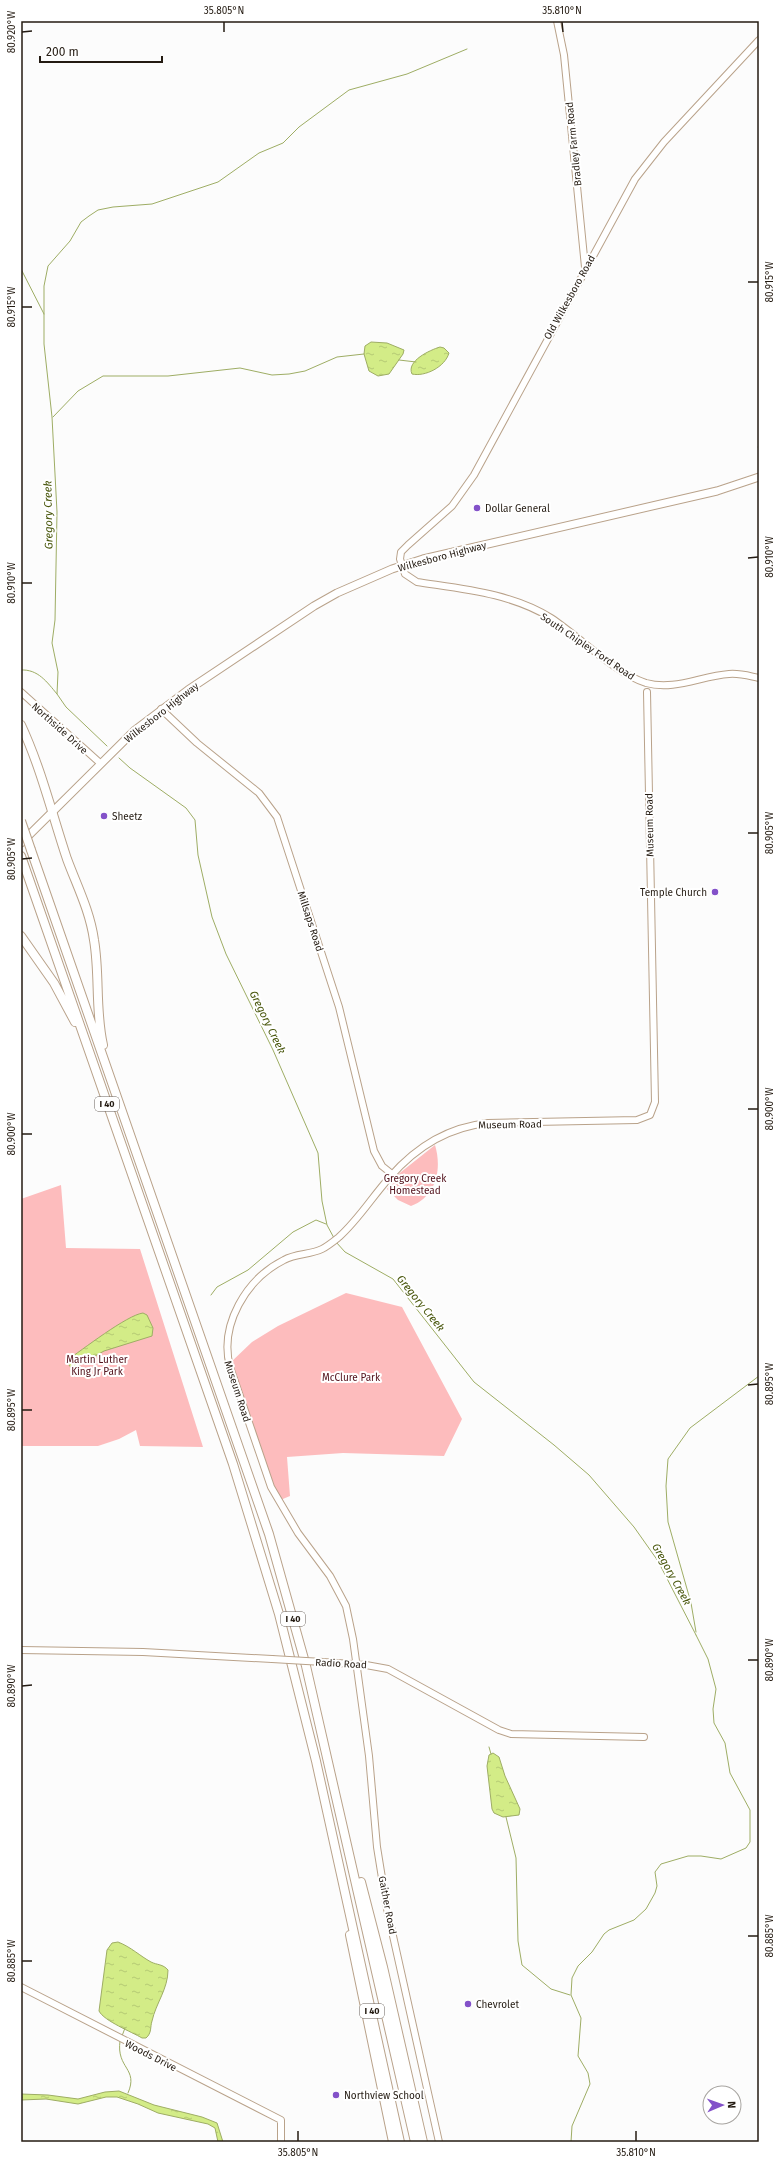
<svg xmlns="http://www.w3.org/2000/svg" width="780" height="2163" font-family="'Fira Sans',sans-serif">
  <style>
    .park { fill: #fdbcbd }
    .water { fill: url(#water-ripples); stroke: #9ead64 }
    .lines { fill: none; stroke-linecap: round; stroke-linejoin: round }
    .stream { stroke: #9ead64; stroke-width: 1 }
    .tertiary-casing { stroke: #b9a28a; stroke-width: 8 }
    .secondary-casing { stroke: #b9a28a; stroke-width: 9 }
    .motorway-casing { stroke: #b9a28a; stroke-width: 10 }
    .tertiary { stroke: #fff; stroke-width: 6 }
    .secondary { stroke: #fff; stroke-width: 7 }
    .motorway { stroke: #fff; stroke-width: 8 }
    .tertiary-bridge-casing { stroke: #b9a28a; stroke-width: 8; stroke-linecap: butt }
    .motorway-bridge-casing { stroke: #b9a28a; stroke-width: 10; stroke-linecap: butt }
    .tertiary-bridge { stroke: #fff; stroke-width: 6 }
    .motorway-bridge { stroke: #fff; stroke-width: 8 }
    .ticks { fill: none; stroke: #241b12; stroke-width: 1.5 }
    .poi-dot { fill: #8351c9; stroke: #fff; stroke-width: 1.5 }
    .labels { text-anchor: middle; stroke-width: 4; stroke-linejoin: round; paint-order: stroke }
    .shield { fill: #fff; stroke: #665f59; stroke-width: 1 }
    .shield-label { font-size: 9px; font-weight: bold; fill: #241b12 }
    .street-label { font-size: 10px; fill: #241b12; stroke: #fff }
    .poi-label { font-size: 10px; fill: #241b12; stroke: #fff; text-anchor: start }
    .park-label { font-size: 10px; fill: #51101a; stroke: #fff }
    .water-label { font-size: 11px; font-style: italic; fill: #49570d; stroke: #fff }
    .neatline { fill: none; stroke: #241b12; stroke-width: 1.5 }
    .ticks-label { font-size: 10px; text-anchor: middle; fill: #241b12 }
  </style>
  <defs>
    <pattern id="water-ripples" width="26" height="14" patternUnits="userSpaceOnUse"><rect width="26" height="14" fill="#d3ec87"/><path d="M2 4q2-2 4 0t4 0M15 11q2-2 4 0t4 0" fill="none" stroke="#b5ca74"/></pattern>
  </defs>
  <rect width="100%" height="100%" fill="#fcfcfc"/>
  <path class="park" d="M435,1145C442,1168 437,1196 411,1206L398,1200L387,1189L396,1176Z
    M61,1185L66,1248L140,1249L203,1447L140,1446L136,1430L119,1439L98,1446H21V1199Z
    M346,1293L402,1307L462,1419L444,1456L343,1453L287,1457L290,1496L278,1501L229,1364L252,1342L278,1326Z"/>
  <path class="water" d="M371,342L387,343L404,350L403,354L389,374L378,376L369,371L364,354L365,346Z
    M440,347L444,348L449,353C445,367 425,377 412,374C406,361 430,350 440,347Z
    M143,1313L147,1315L153,1328L152,1336L104,1351L72,1369L66,1361C82,1350 127,1315 143,1313Z
    M493,1753L499,1757L505,1776L520,1809L519,1815L503,1817L494,1813L492,1809L487,1766L489,1755Z
    M118,1942C131,1947 140,1956 151,1962C157,1965 163,1964 168,1970C168,1989 156,2003 152,2021C150,2027 152,2033 146,2038H142C132,2032 104,2021 99,2011L107,1950L112,1943Z
    M119,2091L154,2105L202,2117L217,2123L223,2142H218L215,2128L208,2124L158,2113L138,2104L117,2097H106L78,2104L46,2099L21,2100V2094L48,2095L78,2099L105,2092Z"/>
  <g class="lines">
    <path class="stream" d="M21,269L44,314V344L52,417L57,512L55,620L52,643L58,672L57,694L66,707L107,746
      M44,314V286L48,266L70,241L81,222L89,216L98,210L113,207L152,204L218,182L259,153L283,143L299,127L349,90L407,74L467,49
      M399,360L416,362
      M53,417L78,391L103,376H168L240,368L272,375L289,374L305,371L337,357L364,354
      M758,447H759
      M21,670C38,669 47,682 57,694
      M119,758L130,768L186,808L195,820L198,855L212,917L226,954L273,1050L318,1153L322,1201L327,1225L334,1238
      M336,1242L345,1252L393,1279L474,1382L554,1445L589,1475L634,1527L658,1561L696,1635
      M211,1295L217,1287L248,1270L293,1232L316,1220L326,1224
      M696,1632L691,1603L668,1522L666,1486L668,1459L690,1428L759,1376
      M489,1747L491,1754
      M506,1817L516,1858L518,1941L522,1965L551,1989L570,1995
      M122,2036L125,2028
      M120,2041C116,2069 139,2068 128,2093
      M571,2142L572,2126L590,2084L588,2073L578,2056L581,2018L571,1995L572,1978L578,1966L592,1952L604,1934L609,1930L634,1920L646,1909L655,1893L657,1886L655,1872L661,1864L688,1856H701L721,1859L746,1848L750,1842V1810L730,1773L725,1743L714,1723L713,1709L716,1689L708,1659L696,1635"/>
    <g class="tertiary-casing">
      <path id="tertiary" d="M557,21L564,55L585,267
        M759,40L664,142L635,179L474,475L452,506L408,545L401,552L400,559L405,574L417,582C462,589 511,593 551,618C580,637 613,672 646,683C674,691 701,676 729,674C740,673 749,676 759,678
        M21,692L100,763
        M161,709L197,743L259,793L277,817L339,1007L374,1151L382,1166L392,1174
        M21,1650L143,1652L272,1659
        M323,1662L366,1665L388,1669L499,1730L511,1734L644,1737
        M21,1987L281,2120V2142
        M439,2142L387,1909L377,1847L369,1756L353,1639L346,1606L330,1576L298,1533L271,1487L230,1367C219,1325 246,1279 284,1260C296,1253 310,1255 322,1249C328,1246 334,1241 339,1237C359,1219 372,1197 390,1177C416,1147 449,1127 488,1123L637,1120L650,1115L655,1102L647,692"/>
    </g>
    <g class="secondary-casing">
      <path id="secondary" d="M21,843L135,730L188,690L314,606L337,593L392,569L423,559L717,491L759,477"/>
    </g>
    <g class="motorway-casing">
      <path id="motorway" d="M21,725C41,768 52,814 67,859C77,886 90,911 94,940C100,975 95,1010 103,1045
        M31,850L269,1534L306,1666L415,2142
        M21,856L233,1464L279,1614L316,1761L400,2142
        M21,936L54,983L75,1022
        M361,1882L383,1967L423,2142
        M350,1935L393,2142"/>
    </g>
    <use href="#tertiary" class="tertiary"/>
    <use href="#secondary" class="secondary"/>
    <use href="#motorway" class="motorway"/>
    <g class="tertiary-bridge-casing">
      <path id="tertiary-bridge" d="M272,1659L323,1662"/>
    </g>
    <g class="motorway-bridge-casing">
      <path id="motorway-bridge" d="M21,821L31,850"/>
    </g>
    <use href="#tertiary-bridge" class="tertiary-bridge"/>
    <use href="#motorway-bridge" class="motorway-bridge"/>
  </g>
  <path class="ticks" d="M224,22V32M562,22L563,32M22,32L32,31M748,282H758M22,307H32M748,558L758,557M22,583H32M748,833H758M22,859L32,858M748,1109H758M22,1134H32M748,1385L758,1384M22,1410H32M748,1660H758M22,1686L32,1685M748,1936H758M22,1961H32M298,2131V2141M636,2131V2141"/>
  <g class="poi-dot">
    <circle cx="477" cy="508" r="4"/>
    <circle cx="104" cy="816" r="4"/>
    <circle cx="715" cy="892" r="4"/>
    <circle cx="468" cy="2004" r="4"/>
    <circle cx="336" cy="2095" r="4"/>
  </g>
  <g class="labels">
    <g class="shield">
      <rect x="95" y="1097" width="24" height="14" rx="3"/>
      <rect x="281" y="1612" width="24" height="14" rx="3"/>
      <rect x="360" y="2004" width="24" height="14" rx="3"/>
    </g>
    <g class="shield-label">
      <text x="107" y="1107">I 40</text>
      <text x="293" y="1622">I 40</text>
      <text x="372" y="2014">I 40</text>
    </g>
    <g class="street-label">
      <text transform="translate(573 144) rotate(-96)" y="4">Bradley Farm Road</text>
      <text transform="translate(569 297) rotate(-61)" y="4">Old Wilkesboro Road</text>
      <text transform="translate(442 556) rotate(-15)" y="4">Wilkesboro Highway</text>
      <text transform="translate(588 646) rotate(34)" y="4">South Chipley Ford Road</text>
      <text transform="translate(161 712) rotate(-38)" y="4">Wilkesboro Highway</text>
      <text transform="translate(60 728) rotate(42)" y="4">Northside Drive</text>
      <text transform="translate(649 825) rotate(-91)" y="4">Museum Road</text>
      <text transform="translate(311 921) rotate(72)" y="4">Millsaps Road</text>
      <text transform="translate(510 1124) rotate(-1)" y="4">Museum Road</text>
      <text transform="translate(238 1391) rotate(72)" y="4">Museum Road</text>
      <text transform="translate(341 1663) rotate(3)" y="4">Radio Road</text>
      <text transform="translate(388 1905) rotate(79)" y="4">Gaither Road</text>
      <text transform="translate(151 2055) rotate(27)" y="4">Woods Drive</text>
    </g>
    <g class="poi-label">
      <text x="485" y="512">Dollar General</text>
      <text x="112" y="820">Sheetz</text>
      <text x="707" y="896" text-anchor="end">Temple Church</text>
      <text x="476" y="2008">Chevrolet</text>
      <text x="344" y="2099">Northview School</text>
    </g>
    <g class="park-label">
      <text x="415" y="1182">Gregory Creek<tspan x="415" dy="12">Homestead</tspan></text>
      <text x="97" y="1363">Martin Luther<tspan x="97" dy="12">King Jr Park</tspan></text>
      <text x="351" y="1381">McClure Park</text>
    </g>
    <g class="water-label">
      <text transform="translate(48 515) rotate(-91)" y="4">Gregory Creek</text>
      <text transform="translate(268 1022) rotate(64)" y="4">Gregory Creek</text>
      <text transform="translate(421 1303) rotate(51)" y="4">Gregory Creek</text>
      <text transform="translate(672 1574) rotate(61)" y="4">Gregory Creek</text>
    </g>
  </g>
  <rect width="780" height="2163" fill="none" stroke="#ffffff" stroke-width="44"/>
  <g transform="translate(722 2105) rotate(88)"><circle r="19" fill="#ffffff" stroke="#a7a4a0"/>
  <path d="M0-3L7 15L0 10L-7 15Z" fill="#8351c9"/>
  <text y="-6" font-size="11" font-weight="bold" text-anchor="middle" fill="#241b12">N</text>
  </g>
  <path d="M40 56v6h122v-6" fill="none" stroke="#241b12" stroke-width="2"/>
  <text x="46" y="56" font-size="12" fill="#241b12" stroke="#ffffff" stroke-width="3" paint-order="stroke">200 m</text>
  <rect x="22" y="22" width="736" height="2119" class="neatline"/>
  <g class="ticks-label">
    <text x="224" y="14">35.805°N</text>
    <text x="562" y="14">35.810°N</text>
    <text transform="translate(11 32) rotate(-90)" y="4">80.920°W</text>
    <text transform="translate(769 282) rotate(-90)" y="4">80.915°W</text>
    <text transform="translate(11 307) rotate(-90)" y="4">80.915°W</text>
    <text transform="translate(769 557) rotate(-90)" y="4">80.910°W</text>
    <text transform="translate(11 583) rotate(-90)" y="4">80.910°W</text>
    <text transform="translate(769 833) rotate(-90)" y="4">80.905°W</text>
    <text transform="translate(11 859) rotate(-90)" y="4">80.905°W</text>
    <text transform="translate(769 1109) rotate(-90)" y="4">80.900°W</text>
    <text transform="translate(11 1134) rotate(-90)" y="4">80.900°W</text>
    <text transform="translate(769 1384) rotate(-90)" y="4">80.895°W</text>
    <text transform="translate(11 1410) rotate(-90)" y="4">80.895°W</text>
    <text transform="translate(769 1660) rotate(-90)" y="4">80.890°W</text>
    <text transform="translate(11 1686) rotate(-90)" y="4">80.890°W</text>
    <text transform="translate(769 1936) rotate(-90)" y="4">80.885°W</text>
    <text transform="translate(11 1961) rotate(-90)" y="4">80.885°W</text>
    <text x="298" y="2156">35.805°N</text>
    <text x="636" y="2156">35.810°N</text>
  </g>
</svg>
